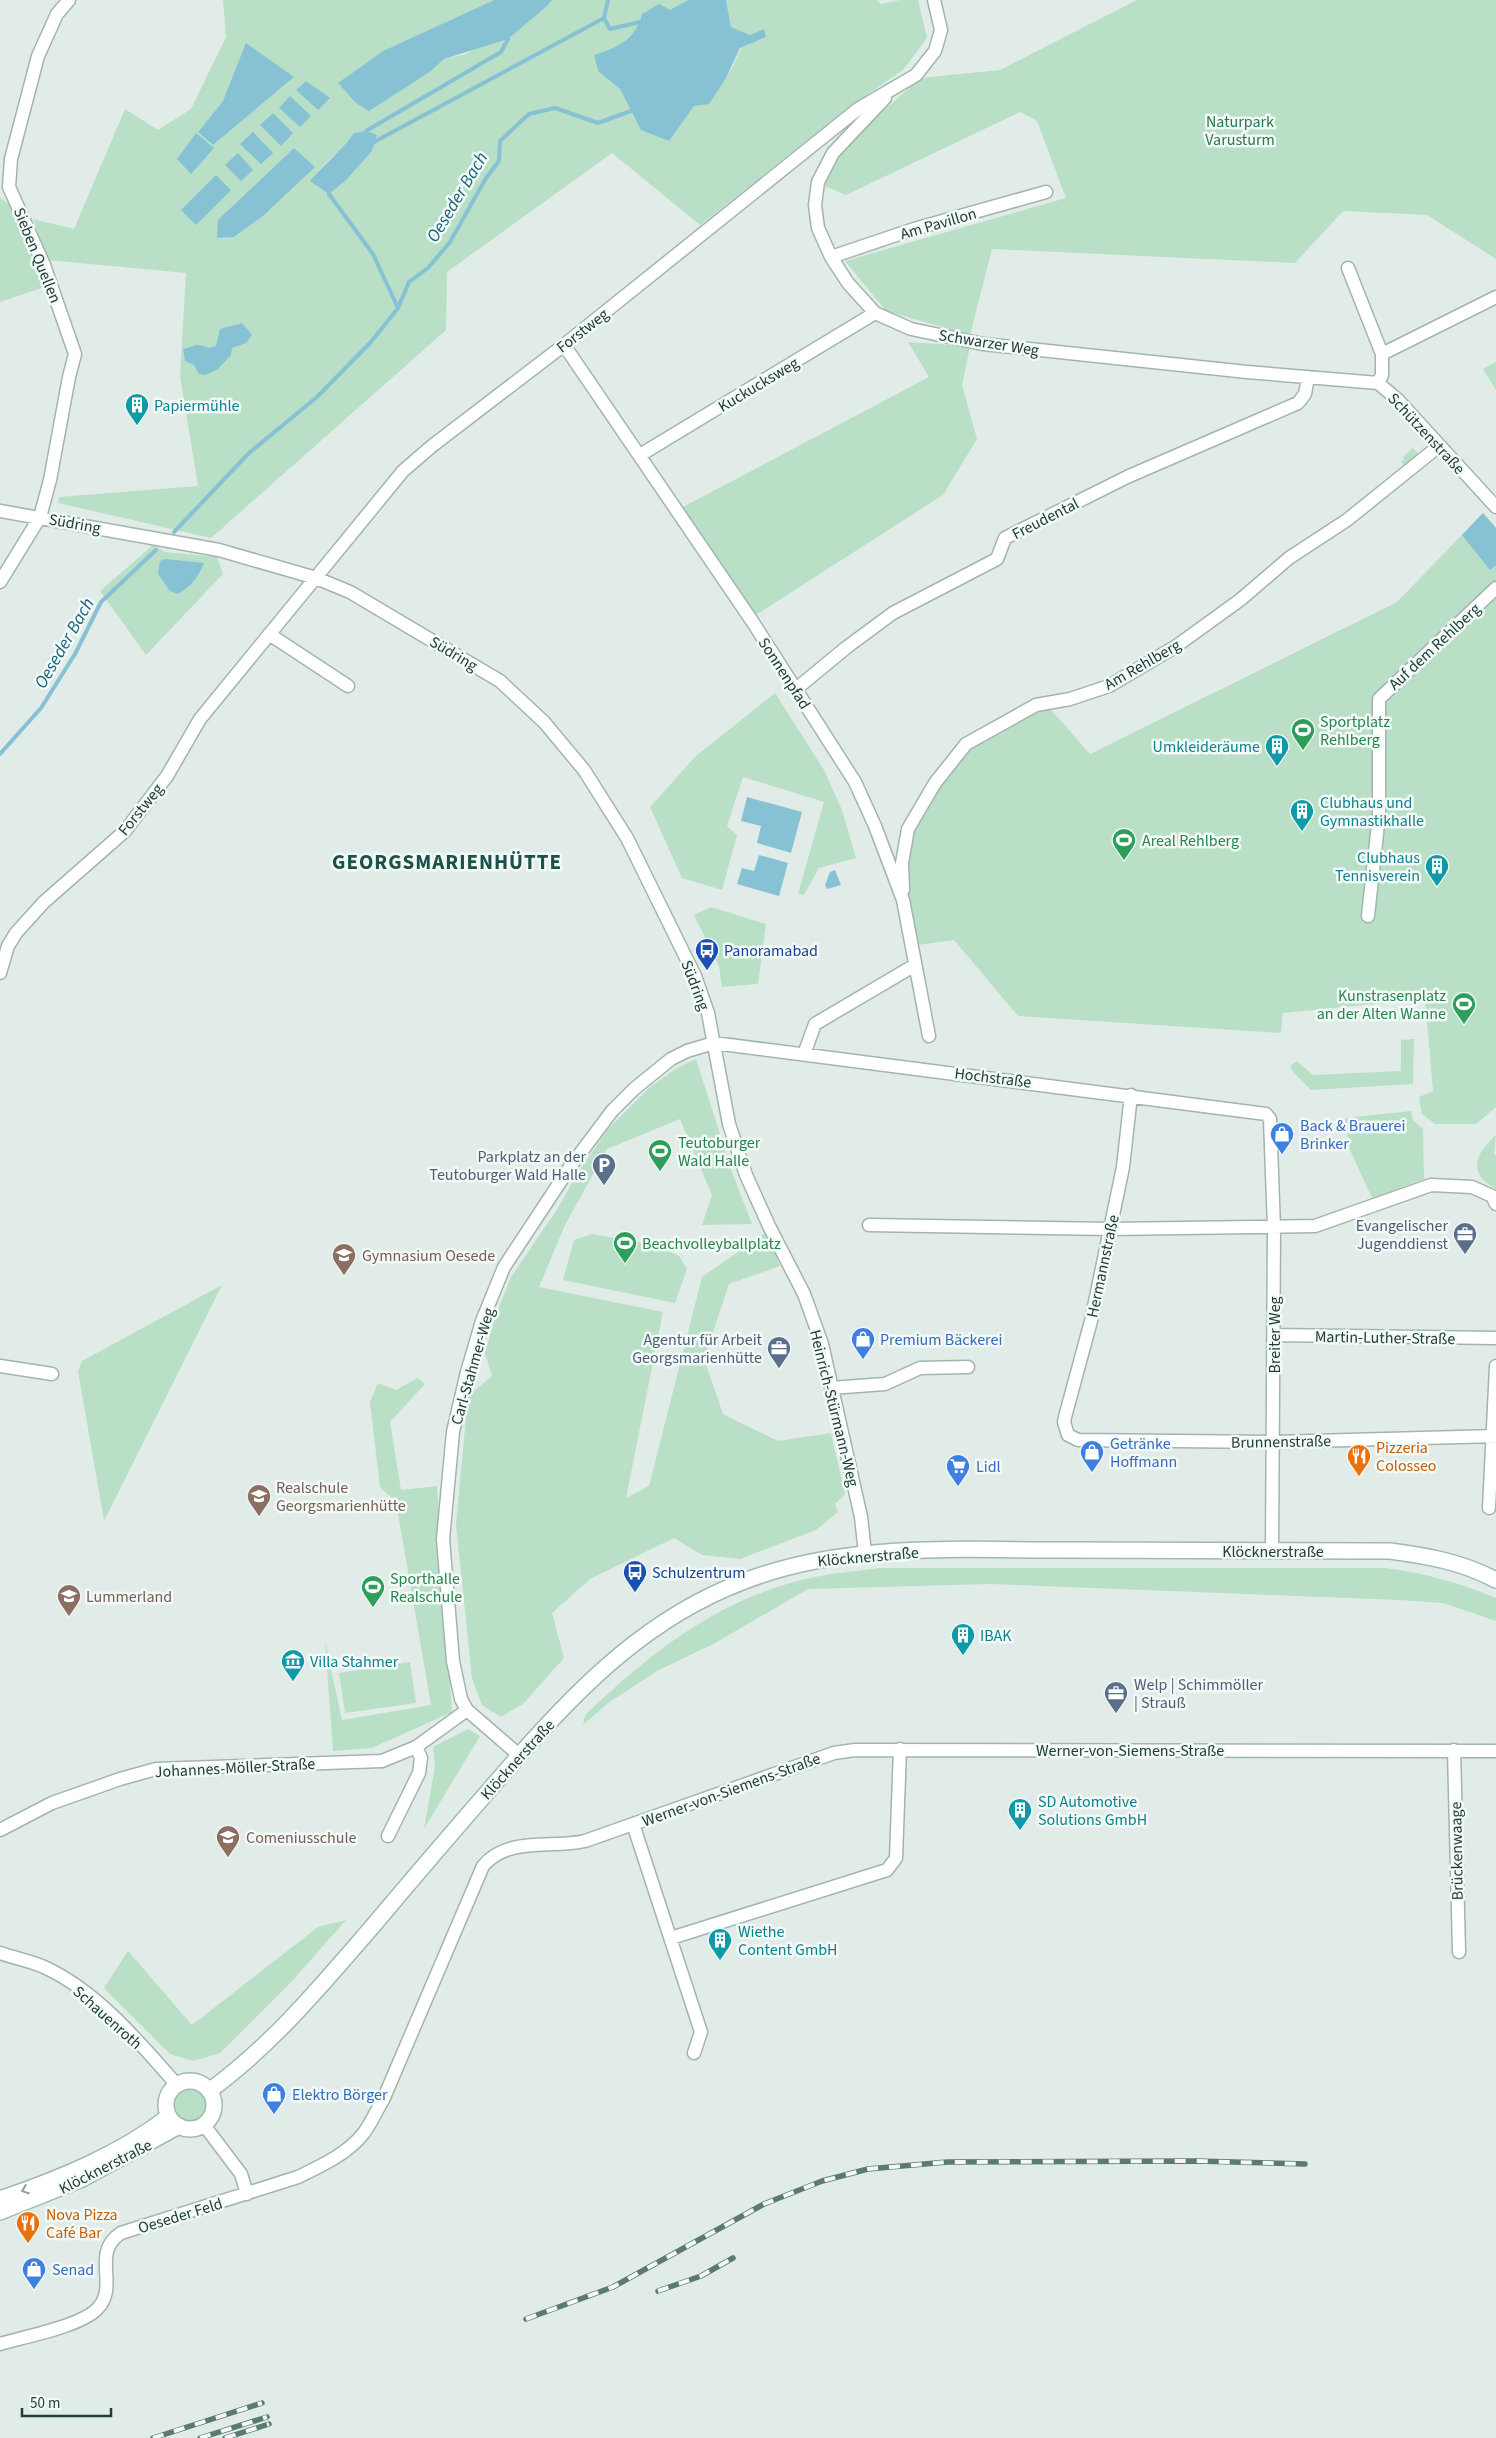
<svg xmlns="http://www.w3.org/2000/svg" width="1496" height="2438" font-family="'Source Sans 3',sans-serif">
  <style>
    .green { fill: #b9dfc7; fill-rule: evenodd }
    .water { fill: #86c1d4 }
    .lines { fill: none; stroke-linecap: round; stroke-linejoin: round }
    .stream { stroke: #86c1d4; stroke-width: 4 }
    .minor-casing { stroke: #a3b4b0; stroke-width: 15 }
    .secondary-casing { stroke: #9fb9b2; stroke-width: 18 }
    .minor { stroke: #fff; stroke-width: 12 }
    .secondary { stroke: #fff; stroke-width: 15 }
    .rail-casing { stroke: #5b7a74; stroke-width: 5.5 }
    .rail { stroke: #f2f9f6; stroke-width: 4; stroke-dasharray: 11; stroke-linecap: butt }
    .oneway { stroke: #909e9c }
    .labels { text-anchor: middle; stroke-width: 5; stroke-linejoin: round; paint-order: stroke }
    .park-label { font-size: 16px; fill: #28774e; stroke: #f2f9f6 }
    .street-label { font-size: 16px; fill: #203e39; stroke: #f2f9f6 }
    .culture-label { font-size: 16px; fill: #0d838f; stroke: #f2f9f6; text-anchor: start }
    .leisure-label { font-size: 16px; fill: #27864d; stroke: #f2f9f6; text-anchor: start }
    .transit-label { font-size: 16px; fill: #164399; stroke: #f2f9f6; text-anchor: start }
    .shop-label { font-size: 16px; fill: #366cbe; stroke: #f2f9f6; text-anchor: start }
    .service-label { font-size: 16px; fill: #4e5e75; stroke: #f2f9f6; text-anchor: end }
    .education-label { font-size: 16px; fill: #785e54; stroke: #f2f9f6; text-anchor: start }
    .food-label { font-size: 16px; fill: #c56008; stroke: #f2f9f6; text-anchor: start }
    .water-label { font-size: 18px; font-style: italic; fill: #17627d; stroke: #f2f9f6 }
    .district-label { font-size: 21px; font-weight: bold; letter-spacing: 1px; fill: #1b5149; stroke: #f2f9f6 }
  </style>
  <rect width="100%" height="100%" fill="#e1ece8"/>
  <path class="green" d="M223,0H494L383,51L338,83L431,71L444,59L466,54L548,5L552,0H688L639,28L615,49L594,55L598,71L620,89L641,129C671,116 705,105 726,78C735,65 738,50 750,35L731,27L726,0H877L881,4L900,0H918L927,38L903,70L855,103L700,225L612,153L447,272L446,330L211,538L58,503L59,497L198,486L180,376L186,273L47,260L33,219L74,229L125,109L158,130L191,109L226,37ZM294,77L213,145L198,132L223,101ZM376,135L372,151L329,194L311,181C328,155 347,146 376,135ZM294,148L314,167L263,216L234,237L217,238Z
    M1137,0H1496V259L1427,215L1343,211L1295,263L992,249L970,335L886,311L845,261L1066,198L1037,121L1020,112L846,195L822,185L836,154L920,78L1000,70Z
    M0,198L11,205L44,287L0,302Z
    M908,342L970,346L962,385L977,439L943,495L754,616L681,508L929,377Z
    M1496,362V390L1483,369Z
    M1413,448L1421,457L1407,468L1401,462L1404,460L1403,457Z
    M1483,513L1496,528V1107L1476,1124H1435L1422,1114L1419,1097L1433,1091L1425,999L1283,1013L1281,1033L1018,1016L954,940L917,945L903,900L908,829L966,744L1046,704L1090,754L1397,602Z
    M153,545L165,552L217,557L223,574L146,655L100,591Z
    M775,693L824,770L842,810L856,858L819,868L804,895L798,894L824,802L743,777L727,826L737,835L722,890L682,878L650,807L696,756Z
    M711,907L766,924L758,984L722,987L719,966L694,915Z
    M1414,1039L1413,1084L1311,1090L1294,1073L1290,1066L1297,1061L1313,1075L1401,1071V1040Z
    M696,1059L732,1172L752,1224L702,1225L712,1195L680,1119L607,1149L565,1225L539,1287L663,1312L626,1498L649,1486L702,1277L767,1232L780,1266L729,1284L704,1359L723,1414L778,1441L831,1433L845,1494L835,1504L838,1512L816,1530L740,1559L702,1555L674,1538L590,1579L552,1613L564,1658L523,1704L501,1717L482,1705L472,1678L456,1525L468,1396L492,1376L485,1353L496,1315L511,1277L558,1208L577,1174L608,1129L648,1089L675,1069Z
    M1411,1111L1413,1120L1423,1129L1424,1179L1372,1198L1350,1150L1345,1118Z
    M1496,1135L1494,1155H1496V1189C1467,1173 1475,1154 1496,1135Z
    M592,1234L655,1245L679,1256L687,1269L675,1303L563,1280L574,1240Z
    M222,1285L104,1521L78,1371L82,1361Z
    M418,1378L425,1384L390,1422L401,1490L437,1486L452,1712L372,1748L333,1751L325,1641L342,1720L431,1705L396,1502L380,1487L370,1402L378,1383L396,1390Z
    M880,1568H1384C1425,1573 1457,1582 1496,1598V1621L1443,1603L1400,1600L990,1584L808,1589L715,1643L657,1671L608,1703L583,1725L585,1715C655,1649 722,1595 820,1576C840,1572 860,1571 880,1568Z
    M410,1662L416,1703L345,1713L339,1673Z
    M468,1729L480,1736L424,1829L435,1766L433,1747Z
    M346,1920L293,1980L220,2053L193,2061L170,2054L104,1988L128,1951L192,2025L318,1927Z
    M175 2105a16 16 0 1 1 32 0a16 16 0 1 1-32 0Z"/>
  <path class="water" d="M494,0H552L548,5L508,39L444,59L431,71L369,111L356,103L338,83L383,51Z
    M688,0H726L731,27L750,35L764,29L766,37L740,48L726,78L709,104L694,106L669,141L641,130L620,89L598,71L594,55C617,48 636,39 642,14L659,4L670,10Z
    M246,43L294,77L213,145L198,132L223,101Z
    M306,81L330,98L318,110L296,90Z
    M290,96L311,116L300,127L279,108Z
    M273,113L293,133L281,146L260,125Z
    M366,131L377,135L372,151L346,180L329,194L310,181C324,164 342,151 354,133Z
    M253,132L273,153L261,164L240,144Z
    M196,133L214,148L191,174L177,159Z
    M294,148L315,167L263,216L234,237L217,238L218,220Z
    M238,153L253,170L241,181L225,165Z
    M216,175L231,190L196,225L181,210Z
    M242,323L252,335L246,343L232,348L231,355L218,369L206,375L199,374L194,365L185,361L183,349C197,346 194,342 209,348L216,346L220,329Z
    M1483,513L1496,528V565L1490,570L1462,535Z
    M165,559L204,563C198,578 191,586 178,594L170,591L158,574L160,561Z
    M747,797L802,812L791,853L757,843L761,826L741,821Z
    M759,855L788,863L779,896L737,884L742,868L754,871Z
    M835,870L841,885L827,889L825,885L830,872Z"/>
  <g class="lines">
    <path class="stream" d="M604,18L610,29L640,22
      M366,131L501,52L508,39
      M374,142L604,18L608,0
      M398,308L409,282L428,268L450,242L486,178L499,161L500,141L529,114L555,108L598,123L631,111
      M174,532L249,453L317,397L371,342L398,308L373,254L329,194
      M0,754L41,708L75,654L101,602L156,550"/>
    <g class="minor-casing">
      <path id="minor" d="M885,98L833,153L818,182L815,205L818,228L831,257L848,283L875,313L911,329L983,344L1247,372L1378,383L1398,400L1496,507
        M831,257L914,229L1046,192
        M1348,268L1382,354V375L1378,383
        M564,345L752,621L855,782L875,826L903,900L929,1036
        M1382,354L1496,297
        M640,455L875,313
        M0,511L219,550L316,578L350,592L500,681L544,722L584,770L627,838L695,976L708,1013L729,1124L746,1175L769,1226L804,1294L822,1344L861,1517L865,1553
        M0,582L40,517L50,480L69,377L75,354L44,265L9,187L11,159L38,56L57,14L69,0
        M269,634L348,686
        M796,689L847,647L893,613L997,559L1005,538L1127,477L1298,403L1305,394L1308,377
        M903,890L902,863L908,829L935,783L966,744L1036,705L1070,699L1109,686L1175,647L1240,600L1289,558L1347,520L1439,446
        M1368,916L1379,815V699L1496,588
        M0,973L8,946L16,933L44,902L125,831L167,776L200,719L403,471L432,446L564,345L858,109L916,75L935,51L941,30L934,0
        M804,1054L815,1024L915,965
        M1131,1095L1123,1167L1091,1321L1065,1417L1064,1422L1068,1435L1078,1440L1275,1442L1496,1436
        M869,1225L1110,1229L1315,1226L1431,1185L1472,1187L1492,1196L1496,1204
        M1274,1335L1496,1338
        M0,1366L52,1374
        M831,1388L885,1384L920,1368L968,1367
        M1489,1508L1496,1366
        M1454,1750L1459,1952
        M519,1755L467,1710L461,1699L453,1661L443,1539L453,1432L467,1372L482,1321L504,1267L570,1167L612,1111L634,1089L671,1059L687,1051L714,1043L1266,1114L1270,1119L1274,1228L1272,1551
        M633,1824L701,2032L694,2053
        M0,1830L52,1803L120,1779L156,1769L382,1761L416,1747L467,1710
        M388,1836L419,1773L421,1758L416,1747
        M671,1938L887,1870L896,1858L900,1749
        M0,1953C14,1958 30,1961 44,1967C97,1991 139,2042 177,2085
        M204,2125L241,2174L247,2194
        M0,2344C24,2337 81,2326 97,2309C120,2287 90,2253 121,2233L298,2177C321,2166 347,2154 363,2134C371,2124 376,2111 383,2100L483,1866C508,1836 551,1849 585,1841L834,1753L855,1750L1496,1751"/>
    </g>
    <g class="secondary-casing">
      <path id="secondary" d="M166 2105a24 24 0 1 1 48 0a24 24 0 1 1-48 0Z
        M209,2091C272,2045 322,1985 372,1927C420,1870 469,1813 518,1757C582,1684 650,1617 742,1582C844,1542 954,1550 1061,1550C1170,1550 1280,1551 1390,1551C1428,1556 1462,1562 1496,1580
        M0,2199C59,2179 120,2154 169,2116
        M0,2212L80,2180L179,2126"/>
    </g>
    <use href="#minor" class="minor"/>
    <use href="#secondary" class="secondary"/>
    <g class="rail-casing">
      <path id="rail" d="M658,2291L701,2276L733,2258
        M526,2319L613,2287L764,2204L822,2181L868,2169L947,2162L1196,2161L1305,2164
        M153,2438L262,2403
        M200,2438L267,2417
        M225,2438L269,2424"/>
    </g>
    <use href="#rail" class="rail"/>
  </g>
  <defs><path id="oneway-chevron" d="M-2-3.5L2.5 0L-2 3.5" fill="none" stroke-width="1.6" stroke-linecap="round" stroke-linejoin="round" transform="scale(1.25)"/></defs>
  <use class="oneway" href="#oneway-chevron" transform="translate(25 2190) rotate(159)"/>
  <defs>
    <g id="building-pin" transform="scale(1.25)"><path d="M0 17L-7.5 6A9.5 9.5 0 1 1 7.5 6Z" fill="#0f9aa8" stroke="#f2f9f6"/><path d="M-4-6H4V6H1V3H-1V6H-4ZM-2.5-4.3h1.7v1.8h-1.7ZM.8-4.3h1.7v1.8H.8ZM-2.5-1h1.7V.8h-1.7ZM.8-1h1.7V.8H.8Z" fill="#fff"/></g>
    <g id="stadium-pin" transform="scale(1.25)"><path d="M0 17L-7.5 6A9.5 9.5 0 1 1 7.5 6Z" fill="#2e9e5b" stroke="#f2f9f6"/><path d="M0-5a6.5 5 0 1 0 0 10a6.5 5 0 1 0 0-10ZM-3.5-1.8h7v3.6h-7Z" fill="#fff"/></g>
    <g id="bus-pin" transform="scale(1.25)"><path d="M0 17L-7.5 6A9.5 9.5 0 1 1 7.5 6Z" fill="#1a4fb4" stroke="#f2f9f6"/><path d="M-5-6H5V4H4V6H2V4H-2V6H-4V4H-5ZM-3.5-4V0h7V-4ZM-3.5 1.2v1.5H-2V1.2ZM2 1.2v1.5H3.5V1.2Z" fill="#fff"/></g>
    <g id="shop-pin" transform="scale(1.25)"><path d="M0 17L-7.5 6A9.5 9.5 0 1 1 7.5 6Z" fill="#3f7fe0" stroke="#f2f9f6"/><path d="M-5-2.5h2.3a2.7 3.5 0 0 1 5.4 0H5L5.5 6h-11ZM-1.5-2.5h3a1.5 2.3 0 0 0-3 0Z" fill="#fff"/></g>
    <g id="parking-pin" transform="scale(1.25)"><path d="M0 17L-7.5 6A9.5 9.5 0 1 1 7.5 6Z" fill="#5c6f8a" stroke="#f2f9f6"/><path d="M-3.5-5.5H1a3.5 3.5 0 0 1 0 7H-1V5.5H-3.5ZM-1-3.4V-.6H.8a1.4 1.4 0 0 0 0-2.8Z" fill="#fff"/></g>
    <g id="office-pin" transform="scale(1.25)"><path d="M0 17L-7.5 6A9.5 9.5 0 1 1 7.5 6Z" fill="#5c6f8a" stroke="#f2f9f6"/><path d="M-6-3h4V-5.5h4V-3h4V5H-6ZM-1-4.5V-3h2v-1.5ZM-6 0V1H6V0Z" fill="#fff"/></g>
    <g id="school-pin" transform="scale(1.25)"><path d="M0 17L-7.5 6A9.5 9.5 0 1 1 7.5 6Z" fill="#8d6e63" stroke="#f2f9f6"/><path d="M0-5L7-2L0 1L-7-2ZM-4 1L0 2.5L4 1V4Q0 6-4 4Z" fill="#fff"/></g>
    <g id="restaurant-pin" transform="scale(1.25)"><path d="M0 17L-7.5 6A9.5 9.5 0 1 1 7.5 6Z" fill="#e8710a" stroke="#f2f9f6"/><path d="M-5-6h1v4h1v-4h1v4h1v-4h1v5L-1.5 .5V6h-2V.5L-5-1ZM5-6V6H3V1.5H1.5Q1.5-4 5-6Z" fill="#fff"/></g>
    <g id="supermarket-pin" transform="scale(1.25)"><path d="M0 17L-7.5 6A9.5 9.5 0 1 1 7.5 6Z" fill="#3f7fe0" stroke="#f2f9f6"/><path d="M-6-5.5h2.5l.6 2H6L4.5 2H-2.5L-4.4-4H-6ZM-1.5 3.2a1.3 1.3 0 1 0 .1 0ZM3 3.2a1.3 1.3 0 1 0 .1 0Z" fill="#fff"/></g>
    <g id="museum-pin" transform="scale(1.25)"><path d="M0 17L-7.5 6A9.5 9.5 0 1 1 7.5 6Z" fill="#0f9aa8" stroke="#f2f9f6"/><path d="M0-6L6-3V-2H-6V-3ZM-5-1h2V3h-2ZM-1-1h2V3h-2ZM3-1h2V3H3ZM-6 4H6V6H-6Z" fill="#fff"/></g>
  </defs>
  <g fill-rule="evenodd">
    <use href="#building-pin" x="137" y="405"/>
    <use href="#stadium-pin" x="1303" y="730"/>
    <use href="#building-pin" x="1277" y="746"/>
    <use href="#building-pin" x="1302" y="811"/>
    <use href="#stadium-pin" x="1124" y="840"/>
    <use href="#building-pin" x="1437" y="866"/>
    <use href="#bus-pin" x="707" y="950"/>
    <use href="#stadium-pin" x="1464" y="1004"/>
    <use href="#shop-pin" x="1282" y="1134"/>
    <use href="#stadium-pin" x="660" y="1151"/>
    <use href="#parking-pin" x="604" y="1165"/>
    <use href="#office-pin" x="1465" y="1234"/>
    <use href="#stadium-pin" x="625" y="1243"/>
    <use href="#school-pin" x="344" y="1255"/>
    <use href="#shop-pin" x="863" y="1339"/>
    <use href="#office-pin" x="779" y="1348"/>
    <use href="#shop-pin" x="1092" y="1452"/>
    <use href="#restaurant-pin" x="1359" y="1456"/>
    <use href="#supermarket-pin" x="958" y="1466"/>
    <use href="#school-pin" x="259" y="1496"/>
    <use href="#bus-pin" x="635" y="1572"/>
    <use href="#stadium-pin" x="373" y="1587"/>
    <use href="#school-pin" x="69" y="1596"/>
    <use href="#building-pin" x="963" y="1635"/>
    <use href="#museum-pin" x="293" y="1661"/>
    <use href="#office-pin" x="1116" y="1693"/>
    <use href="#building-pin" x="1020" y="1810"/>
    <use href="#school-pin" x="228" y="1837"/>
    <use href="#building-pin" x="720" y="1940"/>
    <use href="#shop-pin" x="274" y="2094"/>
    <use href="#restaurant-pin" x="28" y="2223"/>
    <use href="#shop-pin" x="34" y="2269"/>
  </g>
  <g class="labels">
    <g class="park-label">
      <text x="1240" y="127">Naturpark<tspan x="1240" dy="18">Varusturm</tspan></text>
    </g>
    <g class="street-label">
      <text transform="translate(938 223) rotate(-16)" y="6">Am Pavillon</text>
      <text transform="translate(38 255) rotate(68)" y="6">Sieben Quellen</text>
      <text transform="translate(582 330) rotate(-38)" y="6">Forstweg</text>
      <text transform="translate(989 342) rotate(9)" y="6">Schwarzer Weg</text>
      <text transform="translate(758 384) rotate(-31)" y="6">Kuckucksweg</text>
      <text transform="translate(1427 433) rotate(47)" y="6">Schützenstraße</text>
      <text transform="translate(1045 518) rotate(-27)" y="6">Freudental</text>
      <text transform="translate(75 523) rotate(10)" y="6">Südring</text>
      <text transform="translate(1434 646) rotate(-43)" y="6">Auf dem Rehlberg</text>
      <text transform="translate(454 653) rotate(31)" y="6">Südring</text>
      <text transform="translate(1142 664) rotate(-30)" y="6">Am Rehlberg</text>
      <text transform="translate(785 673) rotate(57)" y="6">Sonnenpfad</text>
      <text transform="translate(140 809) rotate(-51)" y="6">Forstweg</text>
      <text transform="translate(696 985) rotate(69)" y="6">Südring</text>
      <text transform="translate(993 1077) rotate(7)" y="6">Hochstraße</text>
      <text transform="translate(1102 1266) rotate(-78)" y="6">Hermannstraße</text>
      <text transform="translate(1274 1335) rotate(-90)" y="6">Breiter Weg</text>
      <text transform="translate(1385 1337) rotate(1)" y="6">Martin-Luther-Straße</text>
      <text transform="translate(472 1366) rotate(-74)" y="6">Carl-Stahmer-Weg</text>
      <text transform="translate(835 1408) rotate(76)" y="6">Heinrich-Stürmann-Weg</text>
      <text transform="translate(1281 1441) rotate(-1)" y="6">Brunnenstraße</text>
      <text x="1273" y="1557">Klöcknerstraße</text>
      <text transform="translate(868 1556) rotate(-5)" y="6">Klöcknerstraße</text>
      <text x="1130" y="1756">Werner-von-Siemens-Straße</text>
      <text transform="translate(517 1759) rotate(-48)" y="6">Klöcknerstraße</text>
      <text transform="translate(235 1767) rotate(-3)" y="6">Johannes-Möller-Straße</text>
      <text transform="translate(731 1789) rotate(-20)" y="6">Werner-von-Siemens-Straße</text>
      <text transform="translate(1456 1851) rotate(-91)" y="6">Brückenwaage</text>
      <text transform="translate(108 2017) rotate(42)" y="6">Schauenroth</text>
      <text transform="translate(105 2166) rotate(-27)" y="6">Klöcknerstraße</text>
      <text transform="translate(180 2215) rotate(-17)" y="6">Oeseder Feld</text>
    </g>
    <g class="culture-label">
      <text x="154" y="411">Papiermühle</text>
      <text x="1260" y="752" text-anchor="end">Umkleideräume</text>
      <text x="1320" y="808">Clubhaus und<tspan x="1320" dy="18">Gymnastikhalle</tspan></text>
      <text x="1420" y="863" text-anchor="end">Clubhaus<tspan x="1420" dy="18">Tennisverein</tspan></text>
      <text x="980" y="1641">IBAK</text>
      <text x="310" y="1667">Villa Stahmer</text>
      <text x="1038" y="1807">SD Automotive<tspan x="1038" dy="18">Solutions GmbH</tspan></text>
      <text x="738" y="1937">Wiethe<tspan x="738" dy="18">Content GmbH</tspan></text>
    </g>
    <g class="leisure-label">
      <text x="1320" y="727">Sportplatz<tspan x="1320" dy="18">Rehlberg</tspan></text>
      <text x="1142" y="846">Areal Rehlberg</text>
      <text x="1446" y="1001" text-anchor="end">Kunstrasenplatz<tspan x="1446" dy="18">an der Alten Wanne</tspan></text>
      <text x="678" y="1148">Teutoburger<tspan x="678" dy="18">Wald Halle</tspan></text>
      <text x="642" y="1249">Beachvolleyballplatz</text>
      <text x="390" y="1584">Sporthalle<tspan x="390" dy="18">Realschule</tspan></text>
    </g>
    <g class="transit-label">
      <text x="724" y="956">Panoramabad</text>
      <text x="652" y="1578">Schulzentrum</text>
    </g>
    <g class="shop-label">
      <text x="1300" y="1131">Back &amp; Brauerei<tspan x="1300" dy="18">Brinker</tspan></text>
      <text x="880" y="1345">Premium Bäckerei</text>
      <text x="1110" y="1449">Getränke<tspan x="1110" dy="18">Hoffmann</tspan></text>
      <text x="976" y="1472">Lidl</text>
      <text x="292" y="2100">Elektro Börger</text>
      <text x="52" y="2275">Senad</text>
    </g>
    <g class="service-label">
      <text x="586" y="1162">Parkplatz an der<tspan x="586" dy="18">Teutoburger Wald Halle</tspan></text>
      <text x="1448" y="1231">Evangelischer<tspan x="1448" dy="18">Jugenddienst</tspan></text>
      <text x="762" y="1345">Agentur für Arbeit<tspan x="762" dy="18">Georgsmarienhütte</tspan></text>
      <text x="1134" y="1690" text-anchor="start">Welp | Schimmöller<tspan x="1134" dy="18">| Strauß</tspan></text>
    </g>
    <g class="education-label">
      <text x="362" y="1261">Gymnasium Oesede</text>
      <text x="276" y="1493">Realschule<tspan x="276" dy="18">Georgsmarienhütte</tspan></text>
      <text x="86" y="1602">Lummerland</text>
      <text x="246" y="1843">Comeniusschule</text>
    </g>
    <g class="food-label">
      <text x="1376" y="1453">Pizzeria<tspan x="1376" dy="18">Colosseo</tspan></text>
      <text x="46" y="2220">Nova Pizza<tspan x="46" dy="18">Café Bar</tspan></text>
    </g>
    <g class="water-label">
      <text transform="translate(457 197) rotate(-59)" y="6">Oeseder Bach</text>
      <text transform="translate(64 643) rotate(-60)" y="6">Oeseder Bach</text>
    </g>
    <g class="district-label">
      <text x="447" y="869">GEORGSMARIENHÜTTE</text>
    </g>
  </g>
  <path d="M22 2408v8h89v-8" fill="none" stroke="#203e39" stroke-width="2.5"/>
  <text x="30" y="2408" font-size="15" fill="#203e39" stroke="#f2f9f6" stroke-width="4" paint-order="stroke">50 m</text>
</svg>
